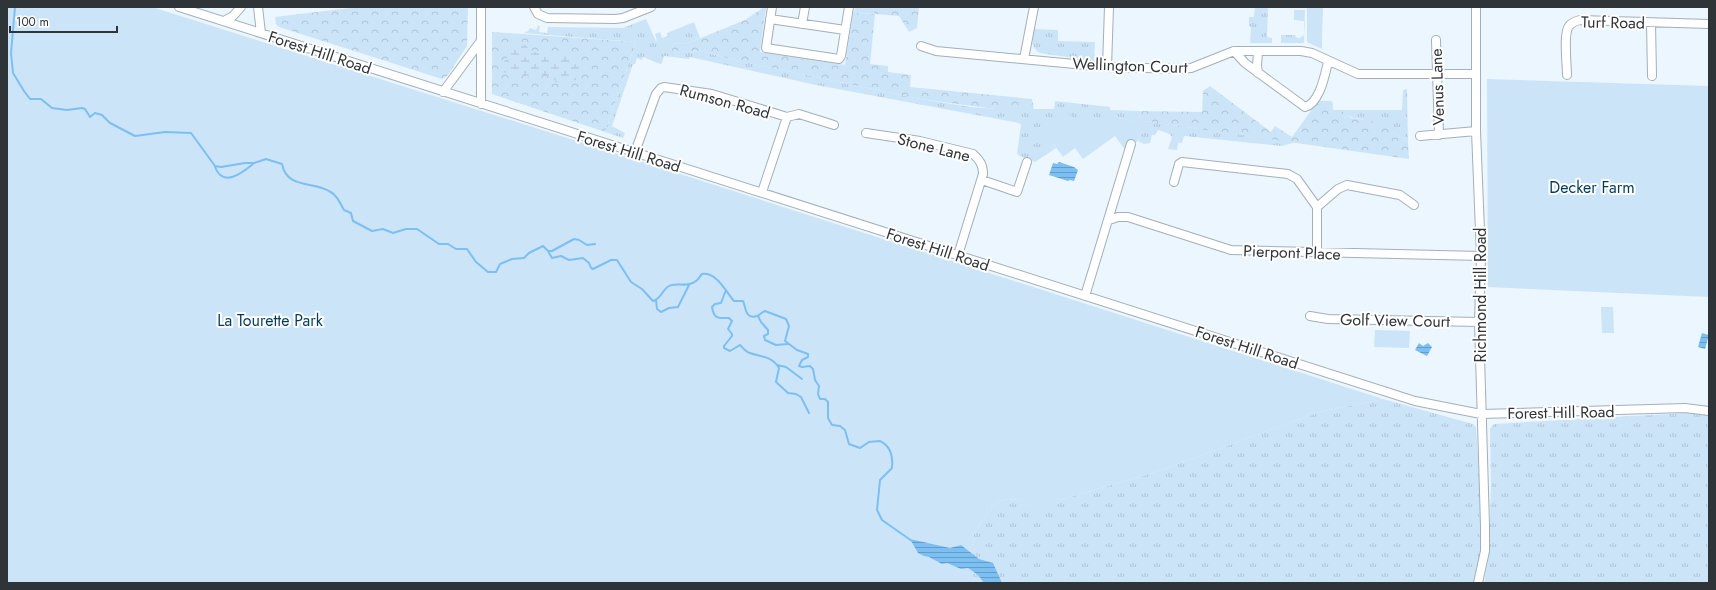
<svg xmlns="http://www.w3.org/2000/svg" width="1716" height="590" font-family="Jost,sans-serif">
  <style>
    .grass { fill: url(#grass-tufts) }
    .forest { fill: url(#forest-crowns) }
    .wetland { fill: url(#wetland-marsh) }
    .park { fill: #cce4f8 }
    .water { fill: url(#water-rules) }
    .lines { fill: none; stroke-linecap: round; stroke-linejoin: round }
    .stream { stroke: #7cbff3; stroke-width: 2 }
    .minor-casing { stroke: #a3afba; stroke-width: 10 }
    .minor { stroke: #fff; stroke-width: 8 }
    .labels { text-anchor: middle; stroke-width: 4; stroke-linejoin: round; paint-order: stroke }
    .street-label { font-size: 16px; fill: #2f3438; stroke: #fff }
    .park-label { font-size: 16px; fill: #043b5d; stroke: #fff }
  </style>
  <defs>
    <pattern id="grass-tufts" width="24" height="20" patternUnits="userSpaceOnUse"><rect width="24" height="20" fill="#cce4f8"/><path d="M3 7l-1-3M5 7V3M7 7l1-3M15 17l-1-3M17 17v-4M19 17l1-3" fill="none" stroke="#b0c4d5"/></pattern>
    <pattern id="forest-crowns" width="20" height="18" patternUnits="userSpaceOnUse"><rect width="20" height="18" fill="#cce4f8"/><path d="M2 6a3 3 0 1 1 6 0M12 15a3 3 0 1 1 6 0" fill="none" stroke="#b0c4d5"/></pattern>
    <pattern id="wetland-marsh" width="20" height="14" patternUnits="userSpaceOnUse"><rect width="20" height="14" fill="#cce4f8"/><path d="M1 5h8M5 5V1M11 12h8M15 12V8" fill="none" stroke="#b0c4d5"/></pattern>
    <pattern id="water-rules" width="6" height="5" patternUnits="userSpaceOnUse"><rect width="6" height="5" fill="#7cbff3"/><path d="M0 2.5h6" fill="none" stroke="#669cc6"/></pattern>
  </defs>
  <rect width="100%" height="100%" fill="#ebf6fe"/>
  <path class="grass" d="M856,7H876L875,14L853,13Z
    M1255,7H1268L1267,37L1272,38V43H1250L1251,27L1249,26V17H1254Z
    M1294,10H1305L1304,43H1281V35H1295L1297,38H1300L1304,35V21L1294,20Z
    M646,19L656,41L657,40L655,34L660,32L662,38L668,36L667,33L694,22L700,38L686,44L673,43L676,53L686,51L704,52L739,61L920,99L971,107L995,109H1054L1055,101L1110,107V110L1137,111L1143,121L1150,122L1296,142L1282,146L1184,136L1182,143H1178L1177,150L1168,149L1172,137L1170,134L1158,130L1155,135H1152L1150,143L1144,144L1138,141L1142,125L1113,115L1093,129L1052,142L1056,148L1035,162L1020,156L1017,154L1021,125L1019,123L816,85L690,57L689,59L664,56L662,63L660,64L643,57L642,60L637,58L635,64H633L612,126L625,133L623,138L605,132L636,42L524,33L528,31L530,28L536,30L538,25L540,26L539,32L547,33L548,27L623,28Z
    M1034,29L1058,30V41L1095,42L1094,61L1040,53C1030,47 1032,39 1034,29Z
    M1307,38H1322V49L1307,42Z
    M1407,89L1408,142C1397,134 1386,127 1372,122C1360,118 1350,120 1341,110H1402L1403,90Z
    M1383,399L1473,424L1476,427L1482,514L1481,555L1476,583H974L970,553L974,533L992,507L999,501L1009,499L1020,500L1029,507L1046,509L1063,499L1159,471L1319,412Z
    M1685,413L1709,414V583H1484L1489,555L1491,484L1490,429L1494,424Z"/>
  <path class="forest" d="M359,7H468L467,46L447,76L442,79L279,27L276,24L275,17Z
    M764,7H766L760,52L845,65L853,13L874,14L876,7H919L917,28L909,32L899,16L875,14L870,64L888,66V72L911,75L910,87L1032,99L1034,110L995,109L920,99L739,61L704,52L686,51L676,53L673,52L672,49L673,43L686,44L745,20Z
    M492,32L636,42L605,132L492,94Z
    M1210,86L1271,132L1275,126L1292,137L1318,101H1332L1333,110H1341L1351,118L1371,121L1389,129L1408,142L1409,159L1143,121L1137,111L1202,112L1203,91Z"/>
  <path class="wetland" d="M516,41C524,42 529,50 537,53C541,54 548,56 552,57C555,57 558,55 561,56C574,57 582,68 576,80L569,82L565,79L556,82L551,76L542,75L534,69L531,70L527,79L523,74L519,75L516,72L505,73L502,71C499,64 507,60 510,54V47L512,43Z"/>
  <path class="park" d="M7,7H152L599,148L1383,399L1319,412L1159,471L1063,499L1047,509L1036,511L1029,507L1020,500L1009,499L999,501L992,507L974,533L970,553L974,583H7Z
    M1307,7H1323L1322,38H1307Z
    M1487,79L1709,86V297L1488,287Z
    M1066,109L1076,123L1085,117L1093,129L1103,120L1113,115L1143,125L1138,140L1135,144L1129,141L1126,151L1115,136L1083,159L1075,148L1063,157L1052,142L1044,148L1033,133Z
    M1601,307H1613L1614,333H1602Z
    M1375,330L1410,331L1409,348L1374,347Z"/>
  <path class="water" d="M1059,162L1074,167L1078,170L1074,181L1070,180L1068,181L1049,175L1053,163L1057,164Z
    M1702,333L1709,335L1705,349L1698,347Z
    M1419,343L1423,346L1428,343L1432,347L1427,356L1415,350Z
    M910,539L950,548L961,545L979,559L993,563L1002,583H984L978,575L968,568L961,569L947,563L942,564L929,557L924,556L918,553Z"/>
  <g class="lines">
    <path class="stream" d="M15,7L11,53L13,73L24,91L30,99H41L52,108L67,110L82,108L85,109L90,117L95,113L102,115L110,123L135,136L165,132L191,133L215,166L221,167L245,163H254L266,159L282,164C287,189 312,181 329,191C337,195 340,203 344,210L351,213L353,221L372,231L383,229L393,233L406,229H417L439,244H448L456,249H467L476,262L488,272H496L500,264L512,259L524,258L529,253L543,246L548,251L552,258L561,256L569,260L583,258L589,263L591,268L593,269L611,260H617L631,282L642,289L653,301C661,299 662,290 669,286C676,282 688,288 696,281C699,279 700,276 702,274C717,272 726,292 734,301H743C746,307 745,320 757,316C760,315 762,312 765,311L786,319L789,326L785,341L797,350L808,354V357L802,360L799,366L802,367L810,366L813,369L815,380L819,386L818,394L820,399H825L828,402V418L832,425L840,426L845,430L849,444L860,448L869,442L880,441C891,446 893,457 892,468L880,480L877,510L882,520L912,541
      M215,167C223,188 242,173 253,164
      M548,251H552L574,239L579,240L587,245L595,244
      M726,290L721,303L715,304L712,307C714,320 719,318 729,318L732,321L728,329L732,334V336L724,346V348L730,351L740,345C743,348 746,352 750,353C761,357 772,356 779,368L776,382L788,393L796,394L801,397L809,413
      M656,300L657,309L661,312L669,308L678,307L689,285
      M758,316L761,322L768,330V334L764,336L765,340L776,345L788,344
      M777,365L786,367L802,379"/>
    <g class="minor-casing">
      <path id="minor" d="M179,7L1415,401L1481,414L1685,408L1709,411
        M258,7L261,33
        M481,7V104
        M534,7L538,14L547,18L615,19L623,18L651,7
        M772,7L766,48L839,59L841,56L849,7
        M1476,7V131L1481,256L1479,322L1485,525V551L1478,583
        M770,19L845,30
        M224,21L233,16L241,7
        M1651,23L1652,76
        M802,24L805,7
        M1436,40L1439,135
        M921,46L936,51L1107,67L1183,69L1191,68L1234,51H1301L1312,53L1358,74H1476
        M1234,51L1245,63L1305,107C1320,103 1325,74 1328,62
        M1258,52L1257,66L1258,73
        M1024,59L1034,7
        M1107,67L1109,7
        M1567,75C1567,64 1563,34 1569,26C1572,22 1576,21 1580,20L1709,24
        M443,92L480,42
        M866,133L920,141L973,154C980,160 983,165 983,174L958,255
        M1420,136L1476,131
        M635,152L656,94L661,88L664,87L712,94L787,117L799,114L834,125
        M982,180L1017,192L1027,162
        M1174,182L1179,164L1182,162L1288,174L1297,179L1317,207
        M762,192L787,117
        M1109,220L1118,217H1128L1231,250L1481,256
        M1317,252V207L1338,189L1347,185L1400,195L1414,205
        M1085,296L1131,144
        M1310,316L1328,319L1479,322"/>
    </g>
    <use href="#minor" class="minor"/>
  </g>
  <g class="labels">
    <g class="street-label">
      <text transform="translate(1613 22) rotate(1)" y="6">Turf Road</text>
      <text transform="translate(320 52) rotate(18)" y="6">Forest Hill Road</text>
      <text transform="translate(1130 65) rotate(2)" y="6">Wellington Court</text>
      <text transform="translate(1437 87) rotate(-92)" y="6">Venus Lane</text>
      <text transform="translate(725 101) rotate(15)" y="6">Rumson Road</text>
      <text transform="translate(934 147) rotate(14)" y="6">Stone Lane</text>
      <text transform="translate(629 151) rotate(17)" y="6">Forest Hill Road</text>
      <text transform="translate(938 249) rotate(18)" y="6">Forest Hill Road</text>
      <text transform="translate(1292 252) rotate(2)" y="6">Pierpont Place</text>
      <text transform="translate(1480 295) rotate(-90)" y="6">Richmond Hill Road</text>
      <text transform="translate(1395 320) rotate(1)" y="6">Golf View Court</text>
      <text transform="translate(1247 347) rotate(18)" y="6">Forest Hill Road</text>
      <text transform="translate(1561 412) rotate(-1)" y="6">Forest Hill Road</text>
    </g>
    <g class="park-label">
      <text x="1592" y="193">Decker Farm</text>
      <text x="270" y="326">La Tourette Park</text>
    </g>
  </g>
  <rect width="1716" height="590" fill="none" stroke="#2f3438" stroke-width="16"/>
  <path d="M10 26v6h107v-6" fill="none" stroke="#2f3438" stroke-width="2"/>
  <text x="16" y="26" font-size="12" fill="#2f3438" stroke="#ffffff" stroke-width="3" paint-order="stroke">100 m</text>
</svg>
